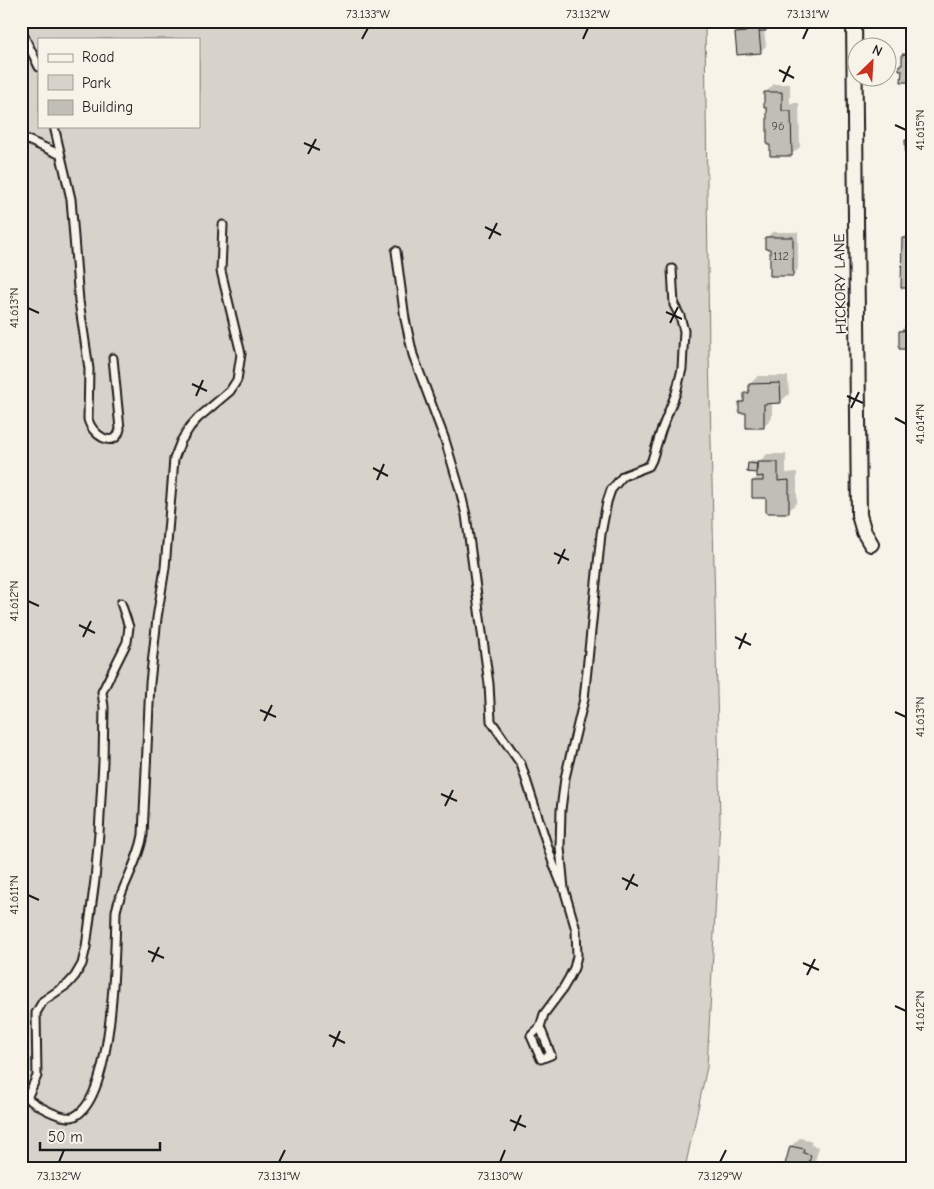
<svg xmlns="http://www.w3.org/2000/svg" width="934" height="1189" font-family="'Comic Neue',sans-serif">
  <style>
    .green { fill: #d7d3cb; stroke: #7a7874; fill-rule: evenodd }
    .shadow { fill: #0003 }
    .building { fill: #c0beb5; stroke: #1c1c1c }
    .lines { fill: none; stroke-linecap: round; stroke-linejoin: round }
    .lane-casing { stroke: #1c1c1c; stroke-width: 11 }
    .street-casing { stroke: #1c1c1c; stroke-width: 18 }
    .lane { stroke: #f7f3e8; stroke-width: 7 }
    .street { stroke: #f7f3e8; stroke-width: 14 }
    .ticks { fill: none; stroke: #1c1c1c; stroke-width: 2 }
    .labels { text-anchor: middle; stroke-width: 4; stroke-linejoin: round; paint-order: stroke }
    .number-label { font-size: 12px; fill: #454442 }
    .street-label { font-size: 15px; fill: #1c1c1c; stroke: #f7f3e8 }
    .neatline { fill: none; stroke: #1c1c1c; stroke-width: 2 }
    .ticks-label { font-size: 12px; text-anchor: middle; fill: #1c1c1c }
  </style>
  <rect width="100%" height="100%" fill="#f7f3e8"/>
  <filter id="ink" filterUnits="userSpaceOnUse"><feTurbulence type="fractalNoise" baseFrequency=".02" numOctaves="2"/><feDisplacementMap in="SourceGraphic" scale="10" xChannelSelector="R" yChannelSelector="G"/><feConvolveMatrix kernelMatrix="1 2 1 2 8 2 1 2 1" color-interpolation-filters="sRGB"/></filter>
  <g filter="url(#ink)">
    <path class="green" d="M21,21H705L709,355L720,819L707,1067L685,1168H21ZM39,39H199V126H39Z"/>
    <path class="shadow" d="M747,21H770L771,24L764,30L766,46L760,52L736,33L742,28L747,27Z
      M909,49H913V89L912,81L900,66L903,63V55Z
      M774,84H790V103H799L800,147L791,155L765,93Z
      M912,135H913V169L907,140Z
      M911,230H913V287L903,238Z
      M772,232H798V269L793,275L771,248L766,238Z
      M913,325V347L900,331L905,326Z
      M758,376H788L789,394L780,402H772V418L764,426L740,403L745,397V393L750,388V384Z
      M767,454H786V473L797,472V503L788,511L767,496L753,481L759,476V469L756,472L749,464L751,461L759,462Z
      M800,1138L812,1141L811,1145L819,1147L813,1168H784L791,1146Z"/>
    <path class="building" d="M745,21H765L766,31H759L761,53L737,55L735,33L746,32Z
      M902,54L913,55V90H910V82H901L902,70H899V65H902Z
      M764,92H782V111H791L792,156H770V145H767V108H764Z
      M905,140H913V171H908L906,167Z
      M765,237H793V276H770V249H765Z
      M902,238H913V288H901Z
      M913,330V349H899V331Z
      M780,383L781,403L764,404V428H746V413H739V402H744V393H749V384Z
      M757,462H778V481L789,480V513H766V498H752V481H763V476L757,477Z
      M748,463L757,464L756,473L747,472Z
      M790,1146L804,1149L803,1153L811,1155L808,1168H784Z"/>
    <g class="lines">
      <g class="lane-casing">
        <path id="lane" d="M21,30L39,67
          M54,126L71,199L79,301L89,369L88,419C91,434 115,451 120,429L113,358
          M21,137L59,154
          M396,251L405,319L413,355L445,440L460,490L466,515L489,684L491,721L521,764L553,863L561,883
          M540,1027L551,1055L541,1059L531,1036L540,1027L544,1014L562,990L569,978L574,968L577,956L576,930L564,889L560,847L561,810L565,778L584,699L601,534L607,502L611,490L623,476L649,466L652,460L661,431L676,393L682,369L684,331L680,316L674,305L672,269
          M21,1098H27L37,1076L36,1013L43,1001L68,984L75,976L82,964L86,947L95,880L99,833L103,762L104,707L102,692L127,642L129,627L121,603
          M27,1098C36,1105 64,1122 75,1116C114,1096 115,953 116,911C122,884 138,864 143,835L150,683L157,618L165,568L174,459L181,441L190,427L198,418L230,391L237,380L241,354L221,271L223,225"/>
      </g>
      <g class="street-casing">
        <path id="street" d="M854,21L859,515L864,532L871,544"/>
      </g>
      <use href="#lane" class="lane"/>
      <use href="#street" class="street"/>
    </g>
  </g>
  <path class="ticks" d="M362,39L368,28M583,39L588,28M803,39L808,28M779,70L794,78M783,82L790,66M895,125L906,130M304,143L320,150M308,154L316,139M485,227L501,235M489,239L497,223M28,308L39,313M666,312L682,319M670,323L678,307M192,384L207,391M196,396L203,380M847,396L863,403M851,408L859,392M895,418L906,424M373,468L388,476M377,480L384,464M554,553L569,560M558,564L565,549M28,601L39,606M79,625L95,633M83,637L91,621M735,637L751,645M739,649L746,633M260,710L276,717M895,712L906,717M264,721L272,705M441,794L457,801M445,806L453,790M622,878L638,886M626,890L634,874M28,895L39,900M148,951L164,958M152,962L159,947M803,963L819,970M807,975L815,959M895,1006L906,1011M329,1035L345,1043M333,1047L340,1031M510,1120L526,1127M514,1131L521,1115M59,1162L64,1150M279,1162L285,1150M500,1162L505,1150M720,1162L726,1150"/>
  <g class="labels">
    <g class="number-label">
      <text x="778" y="130">96</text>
      <text x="781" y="260">112</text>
    </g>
    <g class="street-label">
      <text transform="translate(840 284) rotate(-91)" y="5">HICKORY LANE</text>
    </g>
  </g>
  <rect width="934" height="1189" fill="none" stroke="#f7f3e8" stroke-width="55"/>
  <rect x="38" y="38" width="162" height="90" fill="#f7f3e8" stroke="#9f9d96"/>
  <rect x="48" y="54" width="25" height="8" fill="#f7f3e8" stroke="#9f9d96"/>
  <text x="82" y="62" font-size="15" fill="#1c1c1c">Road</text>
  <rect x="48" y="75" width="25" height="15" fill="#d7d3cb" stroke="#9f9d96"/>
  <text x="82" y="88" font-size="15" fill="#1c1c1c">Park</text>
  <rect x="48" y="100" width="25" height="15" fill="#c0beb5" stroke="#9f9d96"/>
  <text x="82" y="112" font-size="15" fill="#1c1c1c">Building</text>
  <g transform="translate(872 62) rotate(25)"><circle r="24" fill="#f7f3e8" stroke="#9f9d96"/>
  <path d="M0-4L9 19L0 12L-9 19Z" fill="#c8321e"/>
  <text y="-8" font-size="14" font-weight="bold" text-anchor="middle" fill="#1c1c1c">N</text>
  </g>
  <path d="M40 1142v8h120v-8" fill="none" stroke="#1c1c1c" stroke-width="2.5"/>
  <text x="48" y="1142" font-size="15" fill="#1c1c1c" stroke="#f7f3e8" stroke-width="4" paint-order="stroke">50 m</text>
  <rect x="28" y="28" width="878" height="1134" class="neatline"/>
  <g class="ticks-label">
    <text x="368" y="18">73.133°W</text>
    <text x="588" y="18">73.132°W</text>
    <text x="808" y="18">73.131°W</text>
    <text transform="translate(920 130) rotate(-90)" y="4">41.615°N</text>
    <text transform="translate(14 308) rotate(-90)" y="4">41.613°N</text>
    <text transform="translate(920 424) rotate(-90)" y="4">41.614°N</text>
    <text transform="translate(14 601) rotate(-90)" y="4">41.612°N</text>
    <text transform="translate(920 717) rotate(-90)" y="4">41.613°N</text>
    <text transform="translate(14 895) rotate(-90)" y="4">41.611°N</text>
    <text transform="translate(920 1011) rotate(-90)" y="4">41.612°N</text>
    <text x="59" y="1180">73.132°W</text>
    <text x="279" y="1180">73.131°W</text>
    <text x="500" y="1180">73.130°W</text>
    <text x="720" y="1180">73.129°W</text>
  </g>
</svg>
